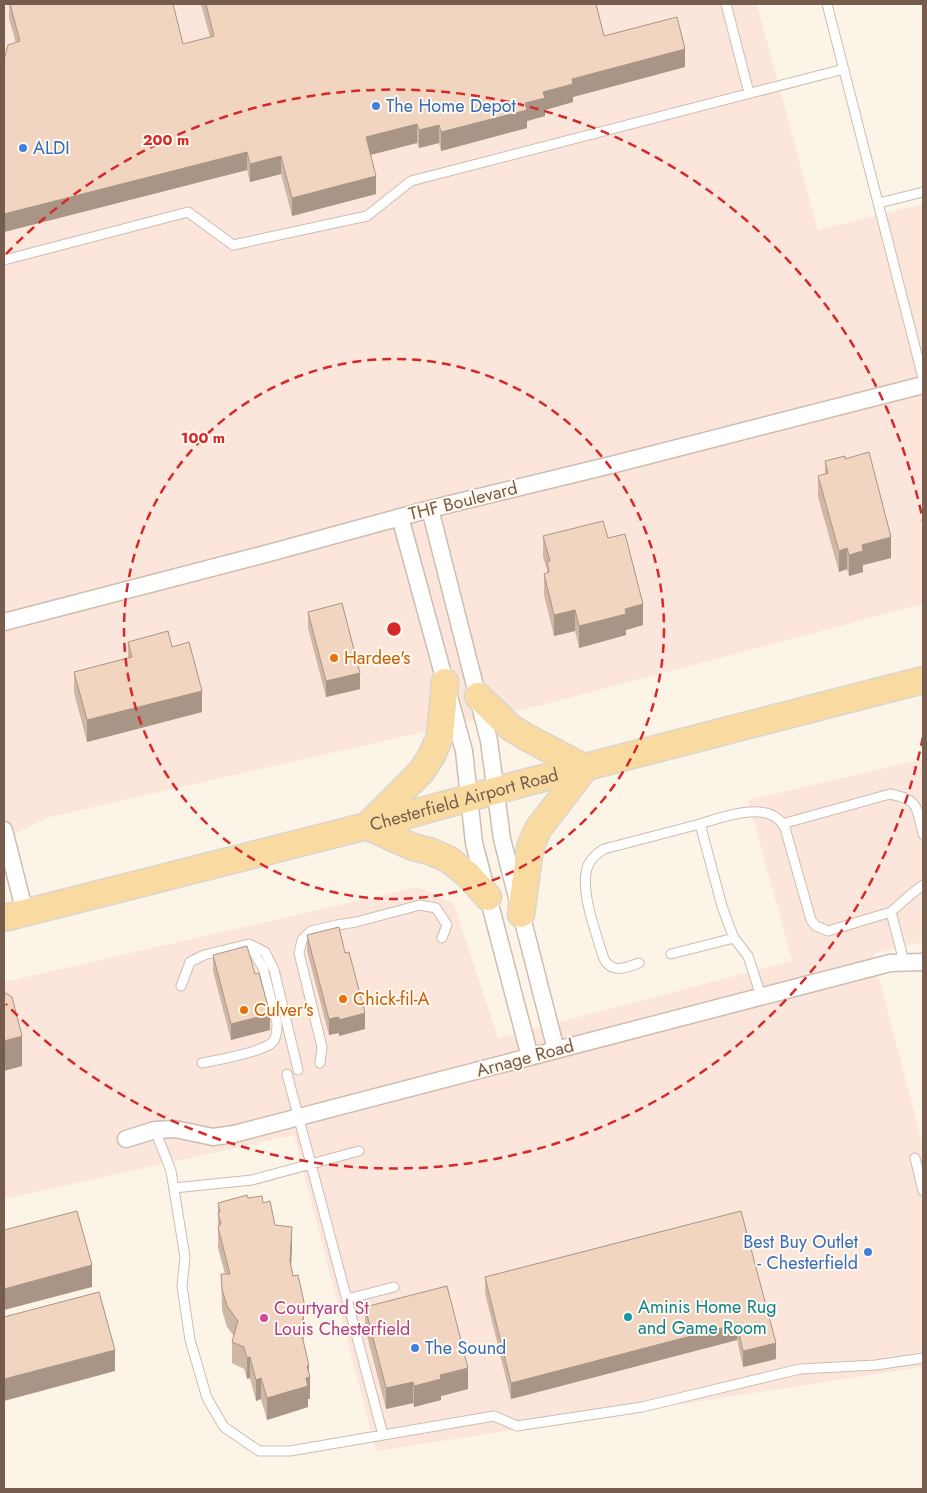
<svg xmlns="http://www.w3.org/2000/svg" width="927" height="1493" font-family="Jost,sans-serif">
  <style>
    .commercial { fill: #fce6dc }
    .lines { fill: none; stroke-linecap: round; stroke-linejoin: round }
    .service-casing { stroke: #cebdae; stroke-width: 11 }
    .minor-casing { stroke: #cebdae; stroke-width: 19 }
    .primary-casing { stroke: #dbd5d0; stroke-width: 29 }
    .service { stroke: #fff; stroke-width: 9 }
    .minor { stroke: #fff; stroke-width: 16 }
    .primary { stroke: #f9dba2; stroke-width: 26 }
    .wall { fill: #cfb7a5 }
    .shaded-wall { fill: #a99586 }
    .building { fill: #f1d5c0; stroke: #a99586 }
    .ring { fill: none; stroke: #d62828; stroke-width: 2.5; stroke-dasharray: 9 6 }
    .shop-dot { fill: #3f7fe0; stroke: #fff9ee; stroke-width: 2 }
    .food-dot { fill: #e8710a; stroke: #fff9ee; stroke-width: 2 }
    .culture-dot { fill: #0f9aa8; stroke: #fff9ee; stroke-width: 2 }
    .hotel-dot { fill: #d1479c; stroke: #fff9ee; stroke-width: 2 }
    .labels { text-anchor: middle; stroke-width: 4; stroke-linejoin: round; paint-order: stroke }
    .shop-label { font-size: 18px; fill: #366cbe; stroke: #fff9ee; text-anchor: start }
    .street-label { font-size: 18px; fill: #765c4c; stroke: #fff9ee }
    .food-label { font-size: 18px; fill: #c56008; stroke: #fff9ee; text-anchor: start }
    .culture-label { font-size: 18px; fill: #0d838f; stroke: #fff9ee; text-anchor: start }
    .hotel-label { font-size: 18px; fill: #b23c85; stroke: #fff9ee; text-anchor: start }
    .centre { fill: #d62828; stroke: #fff9ee; stroke-width: 2.5 }
    .ring-label { font-size: 15px; text-anchor: middle; font-weight: bold; fill: #d62828; stroke: #fff9ee; stroke-width: 4; stroke-linejoin: round; paint-order: stroke }
  </style>
  <rect width="100%" height="100%" fill="#fcf5e7"/>
  <path class="commercial" d="M4,4H757L818,230L923,204V604L546,704L46,818L4,840Z
    M923,759V942L873,954L923,1146V1367L376,1451L294,1135L4,1199V982L418,887L454,904L498,1038L792,961L748,800Z"/>
  <g class="lines">
    <g class="service-casing">
      <path id="service" d="M726,4L749,93
        M827,4L923,378
        M879,203L923,192
        M4,260L188,212L233,245L367,216L411,181L844,69
        M700,824C720,818 759,803 778,819C781,821 783,825 785,828L811,920L816,926L828,931L891,912L902,954V962
        M782,824L890,794C920,800 916,807 923,834
        M891,912L910,895L923,885
        M671,954L734,938
        M639,963C626,968 612,974 604,959C597,936 582,897 586,873C587,863 595,854 604,849L700,824L722,906L728,923L734,938L748,956L761,996
        M181,986L190,962L204,955L249,944L265,952L274,970L298,1070
        M202,1063C218,1060 263,1052 273,1042C277,1037 277,1029 277,1023L263,968L249,944
        M320,1063L322,1047L299,953L302,940L311,931L337,925L356,922L420,905L436,908L447,925L442,938
        M287,1074L383,1435
        M155,1130L171,1171L185,1257L182,1286L190,1340L207,1398L224,1427L259,1451H290L494,1416L517,1426L642,1407L800,1369L876,1365L923,1358
        M915,1158L923,1191
        M174,1188L252,1180L359,1151
        M347,1299L394,1287"/>
    </g>
    <g class="minor-casing">
      <path id="minor" d="M430,509L489,741L502,839L556,1050
        M400,517L464,751L474,843L530,1057
        M4,622L269,553L430,509L611,465L923,385
        M4,830L25,913
        M126,1139L155,1130L175,1129L213,1137L234,1134L867,969L890,963L923,962"/>
    </g>
    <g class="primary-casing">
      <g id="primary">
        <path d="M478,696L510,727L528,738L585,768"/>
        <path d="M367,826L421,772L432,755L440,736L445,682"/>
        <path d="M367,826L413,847L429,851L448,859L468,875L488,897"/>
        <path d="M521,914L530,848L538,829L585,768"/>
        <path id="s1" d="M4,918L367,826L520,784L923,680"/>
      </g>
    </g>
    <use href="#service" class="service"/>
    <use href="#minor" class="minor"/>
    <use href="#primary" class="primary"/>
  </g>
  <path class="wall" d="M9,4H173L183,44L210,37L201,4H596L604,36L685,67L573,97V102L545,110V116L527,121V128L441,151L439,143L419,148L417,143L370,155L376,194L292,216L281,174L250,182L247,170L4,232V60L16,43L9,19Z
    M825,461L891,558L863,565V572L849,576L847,569L839,572L818,497V476L825,474Z
    M543,536L608,538L643,625L626,630V635L579,648L575,631L554,636L544,595V574L547,573V569L543,557Z
    M308,612L360,689L326,697L308,628Z
    M128,642L172,647L202,712L87,742L74,693V672L128,658Z
    M307,935L365,1029L339,1036V1033L329,1035L307,951Z
    M213,955L255,974L270,1030L231,1040L213,971Z
    M248,1198L263,1203L275,1225L292,1248L291,1266L304,1335L303,1340L309,1375L310,1399H308V1407L267,1420L261,1399L256,1401L250,1378L247,1379L244,1369L232,1363V1342L234,1336L227,1327L222,1310L221,1274H225L218,1248V1203Z
    M741,1211L776,1359L743,1367L737,1340L511,1399L485,1293V1277Z
    M365,1307L468,1389L441,1396V1400L414,1407L413,1403L386,1409L365,1328Z"/>
  <path class="shaded-wall" d="M685,49V67L573,97V102L545,110V116L527,121V128L441,151V132L543,92L572,79Z
    M417,124V143L366,156V137Z
    M439,125V143L419,148V130Z
    M247,152V170L4,232V214Z
    M281,156V174L250,182V164Z
    M376,176V194L292,216V198Z
    M891,537V558L863,565V572L849,576V555L862,545Z
    M847,548V569L839,572V551Z
    M643,604V625L626,630V635L579,648V626L625,609Z
    M575,610V631L554,636V615Z
    M360,673V689L326,697V681Z
    M202,691V712L87,742V720Z
    M365,1013V1029L339,1036V1020Z
    M270,1014V1030L231,1040V1024Z
    M339,1017V1033L329,1035V1019Z
    M22,1036V1066L4,1071V1041Z
    M292,1227V1248L290,1282V1261Z
    M92,1265V1287L4,1310V1289Z
    M304,1313V1335L301,1352V1331Z
    M737,1324V1340L511,1399V1383Z
    M776,1343V1359L743,1367V1351Z
    M115,1350V1371L4,1401V1379Z
    M250,1357V1378L247,1379V1358Z
    M307,1366H309V1378L310,1377V1399H308V1407L267,1420V1398Z
    M468,1368V1389L441,1396V1400L414,1407V1386L440,1375Z
    M261,1378V1399L256,1401V1380Z
    M413,1382V1403L386,1409V1388Z"/>
  <path class="building" d="M10,4H173L183,44L214,36L206,4H596L604,36L677,17L685,49L572,79L573,84L543,92L545,98L525,103L527,110L441,132L439,125L419,130L417,124L366,137L376,176L292,198L281,156L250,164L247,152L4,214V60L8,45L20,41Z
    M869,452L891,537L862,545L863,551L849,555L847,548L839,551L818,476L828,473L825,461L845,456V459Z
    M603,521L608,538L625,534L643,604L625,609L626,614L579,626L575,610L554,615L544,574L549,572L547,561H550L543,536Z
    M342,603L360,673L326,681L308,612Z
    M168,631L172,647L189,642L202,691L87,720L74,672L132,657L128,642Z
    M339,927L345,953L349,952L365,1013L339,1020V1017L329,1019L307,935Z
    M247,946L255,974L259,973L270,1014L231,1024L213,955Z
    M4,992L12,997L22,1036L4,1041Z
    M247,1195L248,1198L262,1196L263,1203L270,1201L275,1225L292,1227L290,1261L293,1276L298,1275L304,1302V1313L301,1331L309,1366H307L310,1377L306,1378L308,1386L267,1398L261,1378L256,1380L250,1357L247,1358L244,1347L232,1342L238,1321L227,1306L222,1289L221,1274H230L218,1227L221,1224L218,1213L220,1212L218,1203Z
    M77,1211L92,1265L4,1289V1230Z
    M741,1211L776,1343L743,1351L737,1324L511,1383L485,1277Z
    M447,1286L468,1368L440,1375L441,1379L414,1386L413,1382L386,1388L365,1307Z
    M99,1292L115,1350L4,1379V1317Z"/>
  <g class="ring">
    <circle cx="394" cy="629" r="270"/>
    <path d="M923 737A540 540 0 0 1 6 1004M6 254A540 540 0 0 1 923 521"/>
  </g>
  <g class="shop-dot">
    <circle cx="376" cy="106" r="5"/>
    <circle cx="23" cy="148" r="5"/>
    <circle cx="868" cy="1252" r="5"/>
    <circle cx="415" cy="1348" r="5"/>
  </g>
  <g class="food-dot">
    <circle cx="334" cy="658" r="5"/>
    <circle cx="343" cy="999" r="5"/>
    <circle cx="244" cy="1010" r="5"/>
  </g>
  <circle class="culture-dot" cx="628" cy="1317" r="5"/>
  <circle class="hotel-dot" cx="264" cy="1318" r="5"/>
  <g class="labels">
    <g class="shop-label">
      <text x="386" y="112">The Home Depot</text>
      <text x="33" y="154">ALDI</text>
      <text x="858" y="1248" text-anchor="end">Best Buy Outlet<tspan x="858" dy="21">- Chesterfield</tspan></text>
      <text x="425" y="1354">The Sound</text>
    </g>
    <g class="street-label">
      <text transform="translate(463 501) rotate(-14)" y="6">THF Boulevard</text>
      <text dy="6" stroke="none"><textPath href="#s1" startOffset="475">Chesterfield Airport Road</textPath></text>
      <text transform="translate(525 1058) rotate(-15)" y="6">Arnage Road</text>
    </g>
    <g class="food-label">
      <text x="344" y="664">Hardee's</text>
      <text x="353" y="1005">Chick-fil-A</text>
      <text x="254" y="1016">Culver's</text>
    </g>
    <g class="culture-label">
      <text x="638" y="1313">Aminis Home Rug<tspan x="638" dy="21">and Game Room</tspan></text>
    </g>
    <g class="hotel-label">
      <text x="274" y="1314">Courtyard St<tspan x="274" dy="21">Louis Chesterfield</tspan></text>
    </g>
  </g>
  <circle cx="394" cy="629" r="8" class="centre"/>
  <g class="ring-label">
    <text x="166" y="145">200 m</text>
    <text x="203" y="443">100 m</text>
  </g>
  <rect width="927" height="1493" fill="none" stroke="#765c4c" stroke-width="10"/>
</svg>
